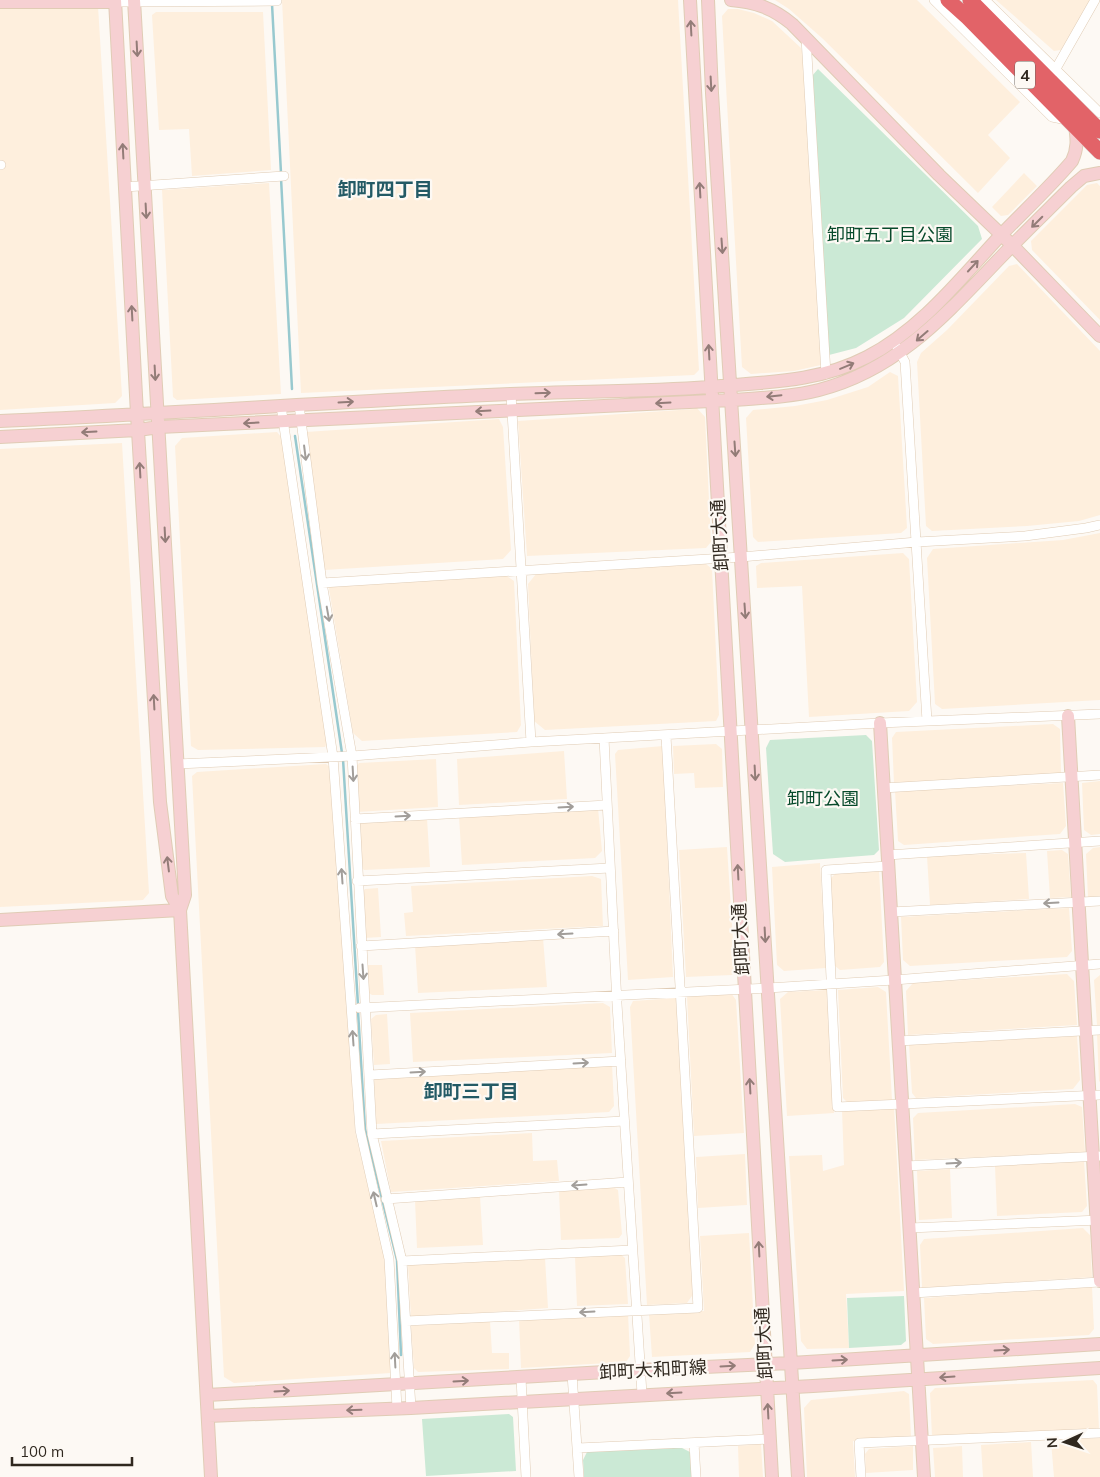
<svg xmlns="http://www.w3.org/2000/svg" width="1100" height="1477" font-family="Mulish,'Noto Sans JP',sans-serif">
  <style>
    .built { fill: #feefdd }
    .green { fill: #cbe9d5 }
    .lines { fill: none; stroke-linecap: round; stroke-linejoin: round }
    .stream { stroke: #98c9cf; stroke-width: 2.5 }
    .street-casing { stroke: #e0ccb5; stroke-width: 10 }
    .secondary-casing { stroke: #e0ccb5; stroke-width: 14 }
    .highway-casing { stroke: #d6d4d2; stroke-width: 16 }
    .street { stroke: #fff; stroke-width: 9 }
    .secondary { stroke: #f6d0d2; stroke-width: 12 }
    .highway { stroke: #e26368; stroke-width: 15 }
    .oneway { stroke: #937c78 }
    .oneway2 { stroke: #a29e9a }
    .labels { text-anchor: middle; stroke-width: 4.5; stroke-linejoin: round; paint-order: stroke }
    .shield { fill: #fdf9f4; stroke: #6e675f; stroke-width: 1 }
    .shield-label { font-size: 16px; font-weight: bold; fill: #30281f }
    .park-label { font-size: 18px; fill: #074a2b; stroke: #fdf9f4 }
    .street-label { font-size: 18px; fill: #30281f; stroke: #fdf9f4 }
    .neighbourhood-label { font-size: 19px; font-weight: bold; fill: #235a65; stroke: #fdf9f4 }
  </style>
  <rect width="100%" height="100%" fill="#fdf9f4"/>
  <path class="built" d="M282,0H678L699,370L694,375L301,393Z
    M775,0H917L1020,102L988,135L1010,158L978,193L822,38L789,9Z
    M996,0H1090L1061,50L1054,51Z
    M0,6H98L122,396L115,403L0,410Z
    M728,9H738L754,13L772,21L801,48L803,55L821,365L794,371L751,374L742,367L722,16Z
    M156,12H263L271,170L192,176L189,129L159,130L152,15Z
    M1024,173L1037,186L1008,215L1001,216L992,207Z
    M269,183L281,394L177,400L173,397L162,190Z
    M1097,183L1100,186V320L1032,250L1031,241L1087,185Z
    M1017,264L1100,351V515L1079,521L1027,526L932,531L926,526L917,362L921,353L947,330L1009,266Z
    M890,372L898,376L907,528L901,533L758,542L753,537L746,418L753,410L795,406L827,400L868,387Z
    M696,407L705,417L711,542L706,548L527,556L518,421L694,409Z
    M499,419L503,427L511,550L503,559L324,570L306,432Z
    M277,432L282,438L329,739L325,747L198,750L191,746L175,446L182,438Z
    M122,443L149,893L143,900L0,907V449Z
    M1100,533V700L942,709L935,704L927,558L933,549L1063,540Z
    M903,553L909,559L917,702L909,711L809,717L802,586L757,588L756,566L761,563Z
    M706,564L712,569L719,715L716,721L545,730L534,721L528,584L536,574Z
    M504,574L514,581L521,725L517,732L362,741L353,733L329,589L330,585Z
    M1053,724L1060,729L1061,773L894,783L892,738L896,732Z
    M716,744L722,749L723,787L695,788L694,773L674,774L673,746Z
    M663,746L673,977L628,980L615,754L618,750Z
    M564,751L567,799L459,805L457,759Z
    M436,759L438,807L357,812L355,769L359,763Z
    M326,764L332,769L355,1131L385,1259L391,1373L234,1383L224,1377L192,776L197,772Z
    M1100,781V834L1091,835L1084,830L1082,783Z
    M1063,783L1066,826L1060,834L904,845L898,841L895,791Z
    M598,808L602,851L595,858L462,865L459,816Z
    M427,818L430,867L364,870L361,867L358,822Z
    M727,847L735,971L732,975L686,977L679,850Z
    M1100,847V897L1088,898L1086,854L1093,848Z
    M1062,850L1068,854L1071,897L1050,898L1047,851Z
    M1026,853L1029,899L930,905L927,856Z
    M820,863L826,968L784,971L777,965L772,867Z
    M879,870L884,962L880,967L840,970L835,966L829,880L837,872Z
    M592,876L601,879L603,926L406,936L404,913L413,912L411,886Z
    M378,888L381,937L364,938L362,893L365,889Z
    M1069,908L1072,951L1067,957L910,966L903,960L901,917Z
    M543,938L547,987L418,993L415,945Z
    M367,965H382L384,995H372L369,993Z
    M1067,974L1074,981L1077,1025L908,1035L906,991L913,983Z
    M1100,975V1025H1097L1094,980Z
    M878,987L886,992L892,1100L848,1103L843,1098L838,990Z
    M827,990L834,1113L787,1116L780,999L788,992Z
    M731,993L736,1000L744,1133L694,1136L687,996Z
    M676,998L694,1293L687,1303L647,1305L630,1007L633,1001Z
    M603,1003L610,1007L612,1053L413,1062L410,1013Z
    M387,1014L390,1064L374,1065L371,1019L376,1015Z
    M1097,1034H1100V1082L1099,1081Z
    M1077,1036L1080,1080L1073,1089L916,1098L912,1093L909,1044Z
    M612,1064L614,1106L609,1112L376,1124L374,1076Z
    M1075,1104L1082,1107L1085,1152L915,1160L913,1118L918,1113Z
    M894,1107L904,1291L846,1294L849,1348L807,1349L801,1341L789,1156L822,1155L823,1171L844,1165L842,1110Z
    M532,1133L533,1161L557,1160L559,1181L391,1192L381,1141Z
    M745,1154L747,1205L698,1208L696,1157Z
    M1084,1161L1087,1206L1082,1212L997,1216L995,1166Z
    M950,1169L952,1218L919,1220L917,1171Z
    M613,1187L618,1190L622,1234L619,1238L561,1240L559,1190Z
    M480,1196L483,1245L417,1248L415,1200Z
    M1083,1228L1090,1235L1092,1277L922,1288L920,1245L924,1239Z
    M749,1233L755,1344L750,1352L652,1357L649,1314L704,1311L700,1236Z
    M619,1253L625,1258L628,1304L577,1306L575,1257Z
    M545,1258L548,1308L411,1318L408,1265Z
    M1092,1287L1094,1329L1089,1335L933,1344L926,1339L924,1298Z
    M628,1313L630,1356L626,1362L521,1368L519,1319Z
    M490,1321L492,1353H509V1369L418,1372L414,1368L411,1326Z
    M1093,1380L1097,1385L1099,1429L932,1437L930,1393L935,1388Z
    M904,1391L909,1394L911,1437L853,1441L855,1477H807L804,1408L811,1400Z
    M1100,1438V1477H1054L1051,1441Z
    M1031,1442L1033,1477H983L981,1445Z
    M761,1444L763,1477H739L738,1446Z
    M913,1446V1470L866,1473L865,1454L869,1449Z
    M962,1446L963,1477H935L933,1448Z"/>
  <path class="green" d="M818,69L978,226L982,239L904,318L856,348L829,355L812,76Z
    M866,735L872,741L879,850L874,855L785,862L773,854L766,748L770,740Z
    M904,1296L906,1341L901,1345L849,1348L847,1298Z
    M509,1414L513,1417L516,1471L426,1476L422,1419Z
    M680,1447L690,1452L692,1477H584L583,1460L587,1452Z"/>
  <g class="lines">
    <path class="stream" d="M272,4L281,173
      M281,178L292,389
      M295,436L342,753
      M343,759L358,1005
      M358,1011L365,1129L397,1260L401,1355"/>
    <g class="street-casing">
      <path id="street" d="M934,0L1052,117L1067,120
        M985,0L1100,113
        M115,2L277,1
        M806,38L826,374
        M1054,72L1095,0
        M0,165H1
        M125,187L284,176
        M897,347L905,362L927,721
        M511,394L531,742
        M299,405L322,583L352,756L372,1134L402,1261L411,1408
        M281,406L333,757L360,1130L389,1259L397,1408
        M322,583L741,557L917,542L1025,536L1086,528L1100,525
        M604,738L617,1004L642,1394
        M177,764L352,756L531,742L880,723L1100,714
        M883,788L1100,775
        M355,819L607,805
        M887,855L1100,841
        M888,866L826,870L837,1107L1100,1095
        M357,881L610,868
        M891,912L1100,901
        M361,946L614,931
        M359,1008L768,988L894,980L1100,964
        M898,1041L1100,1030
        M370,1075L621,1061
        M372,1134L624,1121
        M906,1166L1100,1156
        M386,1199L628,1182
        M909,1228L1100,1220
        M402,1261L632,1250
        M913,1293L1100,1282
        M406,1321L698,1308L666,736
        M572,1374L579,1477
        M521,1378L526,1477
        M694,1443L696,1477
        M578,1448L770,1439
        M861,1477L859,1443L1100,1433"/>
    </g>
    <g class="secondary-casing">
      <path id="secondary" d="M115,0L137,414L160,802L172,896L180,910
        M134,0L185,895L180,910L211,1477
        M690,0L772,1477
        M708,0L712,93L798,1477
        M731,0C755,2 773,8 792,24L939,175L1012,245L1100,336
        M0,2H115
        M0,421C170,414 341,401 511,394C577,391 643,392 709,387C764,382 817,383 867,357C921,329 959,280 1000,236C1024,211 1050,187 1072,161C1078,148 1077,139 1075,126
        M0,437L138,430L159,427L732,400C761,398 791,397 819,390C898,370 947,313 1001,257C1024,233 1048,210 1071,187L1084,176L1100,173
        M1068,716L1100,1281
        M880,723L924,1477
        M0,920L180,910
        M207,1395L640,1370L791,1363L1100,1344
        M208,1416L411,1408L813,1386L1100,1368"/>
    </g>
    <g class="highway-casing">
      <path id="highway" d="M948,0L968,18L1100,152
        M970,0L1100,131"/>
    </g>
    <use href="#street" class="street"/>
    <use href="#secondary" class="secondary"/>
    <use href="#highway" class="highway"/>
  </g>
  <defs><path id="oneway-shaft" d="M-6 0H5M1.5-3L5.5 0L1.5 3" fill="none" stroke-width="1.6" stroke-linecap="round" stroke-linejoin="round" transform="scale(1.25)"/></defs>
  <g class="oneway">
    <use href="#oneway-shaft" transform="translate(691 28) rotate(-93)"/>
    <use href="#oneway-shaft" transform="translate(137 49) rotate(87)"/>
    <use href="#oneway-shaft" transform="translate(711 84) rotate(87)"/>
    <use href="#oneway-shaft" transform="translate(123 151) rotate(-93)"/>
    <use href="#oneway-shaft" transform="translate(700 190) rotate(-93)"/>
    <use href="#oneway-shaft" transform="translate(146 211) rotate(87)"/>
    <use href="#oneway-shaft" transform="translate(1037 222) rotate(135)"/>
    <use href="#oneway-shaft" transform="translate(722 246) rotate(86)"/>
    <use href="#oneway-shaft" transform="translate(973 266) rotate(-47)"/>
    <use href="#oneway-shaft" transform="translate(132 313) rotate(-93)"/>
    <use href="#oneway-shaft" transform="translate(922 336) rotate(139)"/>
    <use href="#oneway-shaft" transform="translate(709 352) rotate(-93)"/>
    <use href="#oneway-shaft" transform="translate(847 366) rotate(-23)"/>
    <use href="#oneway-shaft" transform="translate(155 373) rotate(87)"/>
    <use href="#oneway-shaft" transform="translate(543 393) rotate(-2)"/>
    <use href="#oneway-shaft" transform="translate(774 396) rotate(174)"/>
    <use href="#oneway-shaft" transform="translate(346 402) rotate(-3)"/>
    <use href="#oneway-shaft" transform="translate(663 403) rotate(177)"/>
    <use href="#oneway-shaft" transform="translate(483 411) rotate(177)"/>
    <use href="#oneway-shaft" transform="translate(251 423) rotate(177)"/>
    <use href="#oneway-shaft" transform="translate(89 432) rotate(177)"/>
    <use href="#oneway-shaft" transform="translate(735 449) rotate(86)"/>
    <use href="#oneway-shaft" transform="translate(140 470) rotate(-93)"/>
    <use href="#oneway-shaft" transform="translate(165 535) rotate(87)"/>
    <use href="#oneway-shaft" transform="translate(745 611) rotate(86)"/>
    <use href="#oneway-shaft" transform="translate(154 702) rotate(-93)"/>
    <use href="#oneway-shaft" transform="translate(755 773) rotate(87)"/>
    <use href="#oneway-shaft" transform="translate(168 864) rotate(-97)"/>
    <use href="#oneway-shaft" transform="translate(738 872) rotate(-93)"/>
    <use href="#oneway-shaft" transform="translate(765 935) rotate(87)"/>
    <use href="#oneway-shaft" transform="translate(750 1086) rotate(-93)"/>
    <use href="#oneway-shaft" transform="translate(759 1249) rotate(-93)"/>
    <use href="#oneway-shaft" transform="translate(1002 1350) rotate(-3)"/>
    <use href="#oneway-shaft" transform="translate(840 1360) rotate(-3)"/>
    <use href="#oneway-shaft" transform="translate(728 1366) rotate(-3)"/>
    <use href="#oneway-shaft" transform="translate(947 1377) rotate(176)"/>
    <use href="#oneway-shaft" transform="translate(461 1381) rotate(-3)"/>
    <use href="#oneway-shaft" transform="translate(282 1391) rotate(-3)"/>
    <use href="#oneway-shaft" transform="translate(674 1393) rotate(177)"/>
    <use href="#oneway-shaft" transform="translate(354 1410) rotate(178)"/>
    <use href="#oneway-shaft" transform="translate(768 1411) rotate(-93)"/>
  </g>
  <g class="oneway2">
    <use href="#oneway-shaft" transform="translate(305 453) rotate(83)"/>
    <use href="#oneway-shaft" transform="translate(328 614) rotate(80)"/>
    <use href="#oneway-shaft" transform="translate(353 774) rotate(87)"/>
    <use href="#oneway-shaft" transform="translate(566 807) rotate(-3)"/>
    <use href="#oneway-shaft" transform="translate(403 816) rotate(-3)"/>
    <use href="#oneway-shaft" transform="translate(342 876) rotate(-94)"/>
    <use href="#oneway-shaft" transform="translate(1051 903) rotate(177)"/>
    <use href="#oneway-shaft" transform="translate(565 934) rotate(177)"/>
    <use href="#oneway-shaft" transform="translate(363 972) rotate(86)"/>
    <use href="#oneway-shaft" transform="translate(353 1038) rotate(-94)"/>
    <use href="#oneway-shaft" transform="translate(581 1063) rotate(-3)"/>
    <use href="#oneway-shaft" transform="translate(418 1072) rotate(-3)"/>
    <use href="#oneway-shaft" transform="translate(954 1163) rotate(-3)"/>
    <use href="#oneway-shaft" transform="translate(579 1185) rotate(176)"/>
    <use href="#oneway-shaft" transform="translate(375 1199) rotate(-103)"/>
    <use href="#oneway-shaft" transform="translate(587 1312) rotate(177)"/>
    <use href="#oneway-shaft" transform="translate(395 1360) rotate(-93)"/>
  </g>
  <g class="labels">
    <rect class="shield" x="1015" y="61.5" width="20" height="27" rx="4"/>
    <g class="shield-label">
      <text x="1025" y="81">4</text>
    </g>
    <g class="park-label">
      <text x="890" y="241">卸町五丁目公園</text>
      <text x="823" y="805">卸町公園</text>
    </g>
    <g class="street-label">
      <text transform="translate(720 535) rotate(-93)" y="6">卸町大通</text>
      <text transform="translate(741 939) rotate(-93)" y="6">卸町大通</text>
      <text transform="translate(764 1343) rotate(-93)" y="6">卸町大通</text>
      <text transform="translate(653 1370) rotate(-3)" y="6">卸町大和町線</text>
    </g>
    <g class="neighbourhood-label">
      <text x="385" y="196">卸町四丁目</text>
      <text x="471" y="1098">卸町三丁目</text>
    </g>
  </g>
  <g transform="translate(1065 1442) rotate(267)" stroke="#fdf9f4" stroke-width="4" paint-order="stroke">
  <path d="M0-4L9 19L0 12L-9 19Z" fill="#30281f"/>
  <text y="-8" font-size="14" font-weight="bold" text-anchor="middle" fill="#30281f">N</text>
  </g>
  <path d="M12 1457v8h120v-8" fill="none" stroke="#30281f" stroke-width="2.5"/>
  <text x="20" y="1457" font-size="15" fill="#30281f" stroke="#fdf9f4" stroke-width="4" paint-order="stroke">100 m</text>
</svg>
